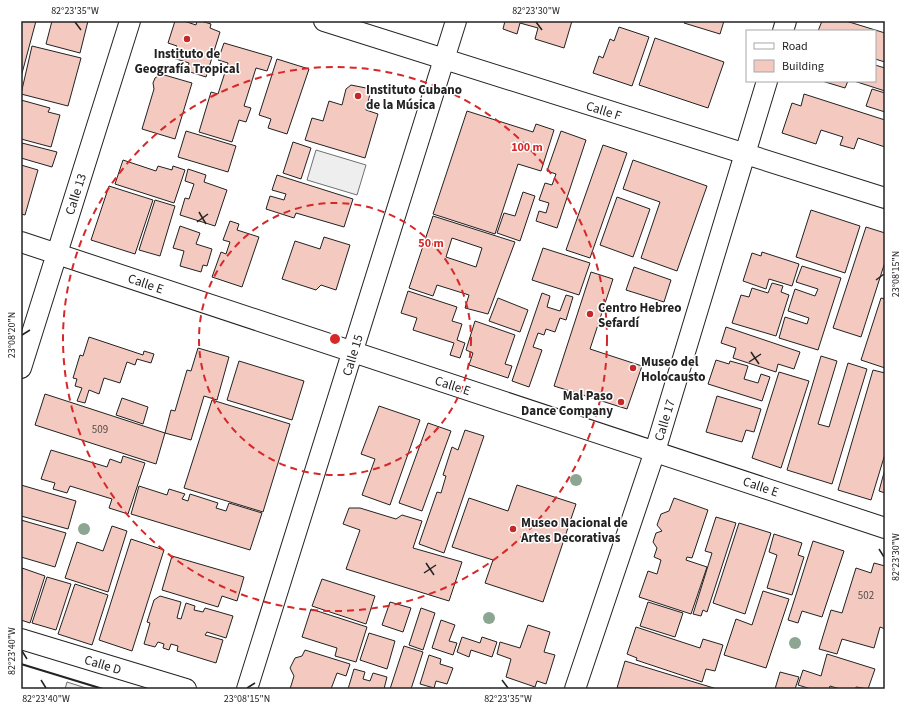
<svg xmlns="http://www.w3.org/2000/svg" width="906" height="710" font-family="'Source Sans 3',sans-serif">
  <style>
    .green { fill: #eee; stroke: #6f6f6f }
    .building { fill: #f3c9c0; stroke: #222; fill-rule: evenodd }
    .lines { fill: none; stroke-linecap: round; stroke-linejoin: round }
    .minor-casing { stroke: #222; stroke-width: 22 }
    .minor { stroke: #fff; stroke-width: 20 }
    .wall { stroke: #222; stroke-width: 2 }
    .tree { fill: #8da692 }
    .ticks { fill: none; stroke: #222; stroke-width: 1.5 }
    .ring { fill: none; stroke: #d62828; stroke-width: 2; stroke-dasharray: 7 5 }
    .poi-dot { fill: #c62828; stroke: #fff; stroke-width: 1.5 }
    .labels { text-anchor: middle; stroke-width: 3; stroke-linejoin: round; paint-order: stroke }
    .number-label { font-size: 11px; fill: #564c4a }
    .poi-label { font-size: 13px; font-weight: bold; fill: #222; stroke: #fff; text-anchor: start }
    .street-label { font-size: 13px; fill: #222; stroke: #fff }
    .centre { fill: #d62828; stroke: #fff; stroke-width: 2 }
    .ring-label { font-size: 12px; text-anchor: middle; font-weight: bold; fill: #d62828; stroke: #fff; stroke-width: 3; stroke-linejoin: round; paint-order: stroke }
    .neatline { fill: none; stroke: #222; stroke-width: 1.5 }
    .ticks-label { font-size: 10px; text-anchor: middle; fill: #222 }
  </style>
  <rect width="100%" height="100%" fill="#fff"/>
  <path class="green" d="M316,150L366,165L357,195L307,180Z
    M67,682L89,689H65Z"/>
  <path class="building" d="M21,21H36L21,77Z
    M52,21H88L80,53L46,44Z
    M175,21H184L196,25L197,21H201L211,24L210,28L220,32L206,77L187,71L189,63L173,58L177,46L168,43Z
    M505,21H572L564,48L535,39L538,28L520,23L517,34L503,29Z
    M685,21H724L720,34L684,23Z
    M822,21H846L885,33V62L875,59V31H818Z
    M619,27L649,37L632,86L593,73L599,56L603,58L610,39L614,41Z
    M655,38L724,62L708,108L639,85Z
    M224,43L272,57L267,71L256,68L244,106L251,108L246,122L239,120L232,142L199,132L211,92L218,94L228,63L218,60Z
    M32,46L81,58L68,106L21,94Z
    M277,59L309,69L287,134L268,128L271,119L259,115Z
    M875,65L885,68V91L854,81H875Z
    M161,74L192,83L175,139L142,129L154,89L153,83L155,78Z
    M822,81H848L845,88Z
    M351,85L366,88L370,94L366,110L378,114L365,158L305,140L312,118L323,121L329,101L342,105L346,89Z
    M872,89L885,93V112L866,106Z
    M804,94L885,120V147L858,138L854,149L840,145L843,137L821,130L816,144L782,133L792,103L801,106Z
    M21,100L50,108L48,112L60,115L51,147L21,139Z
    M467,111L533,132L536,124L554,130L541,171L518,164L495,234L433,214Z
    M186,131L236,146L228,172L178,157Z
    M561,131L586,140L557,228L536,221L539,211L546,213L549,203L539,200L545,183L552,185L556,174L547,171Z
    M293,142L311,148L301,179L283,173Z
    M22,143L57,152L52,167L21,158Z
    M603,145L627,153L590,258L566,250Z
    M123,160L156,171L158,166L172,170L173,166L185,170L174,203L115,184Z
    M633,160L707,186L677,271L641,258L660,202L623,189Z
    M21,165L38,170L25,215L21,214Z
    M188,169L206,175L204,182L227,190L215,226L180,215L185,198L189,199L194,184L185,181Z
    M277,175L353,199L344,227L296,213L294,218L266,209L270,196L284,200L286,194L272,190Z
    M109,186L153,200L135,254L91,240Z
    M523,192L535,196L520,241L497,233L504,213L515,216Z
    M617,197L650,209L633,257L600,245Z
    M155,200L175,206L160,256L139,250Z
    M811,210L860,226L845,273L796,257Z
    M433,216L515,242L488,314L465,308L469,295L437,285L433,296L409,288ZM452,238L482,248L476,267L446,257Z
    M230,221L239,224L237,230L259,237L242,287L212,277L221,252L226,254L230,242L223,240Z
    M180,226L200,233L196,244L212,249L207,266L203,265L201,272L180,266L184,251L173,248Z
    M866,227L885,233V262L861,337L833,328Z
    M324,237L350,245L336,290L321,285L316,290L282,279L295,241L320,249Z
    M543,248L590,263L579,295L532,280Z
    M762,252L799,264L792,286L769,279L766,289L743,281L752,253L761,256Z
    M802,266L841,278L818,350L779,338L785,317L807,324L809,318L788,311L795,289L815,296L818,289L796,282Z
    M634,267L671,280L664,302L626,290Z
    M591,272L613,279L590,349L642,366L627,409L554,386Z
    M772,283L783,286L781,292L789,295L776,336L732,323L741,295L749,297L752,288L768,293Z
    M408,291L457,307L452,321L462,324L457,340L465,343L460,358L450,355L454,343L413,330L417,318L401,313Z
    M542,293L550,296L547,307L560,311L566,295L573,297L566,320L560,318L555,332L546,329L544,335L538,333L533,347L542,350L529,387L512,381Z
    M498,298L528,310L520,332L489,321Z
    M881,298L885,299V368L861,360Z
    M475,321L515,335L505,364L512,366L508,378L469,365L473,353L466,350Z
    M726,327L800,352L794,369L778,364L776,372L733,358L736,348L721,343Z
    M89,337L143,355L144,351L154,354L151,363L137,359L135,365L127,362L120,383L104,378L99,394L89,390L85,403L77,401L82,388L75,386L77,379L73,378L80,355L83,356Z
    M198,348L229,357L217,400L204,396L191,440L165,433L171,410L175,411L187,370L191,371Z
    M821,356L837,361L818,424L829,427L848,363L867,369L832,484L787,470Z
    M716,360L729,364L730,361L748,366L744,379L758,383L761,374L770,377L762,401L708,384Z
    M239,361L304,381L292,420L227,400Z
    M873,370L885,373V454L871,500L838,490Z
    M779,372L809,381L781,468L752,458Z
    M45,394L165,433L156,464L35,425Z
    M717,396L761,409L754,432L746,430L742,442L706,432Z
    M122,398L148,407L143,424L116,415Z
    M212,400L290,424L263,512L184,488Z
    M379,406L420,420L390,505L362,495L375,459L361,454Z
    M428,423L451,431L422,511L399,503Z
    M465,430L484,436L444,553L419,544L437,492L441,493L446,476L443,475L452,447L458,450Z
    M51,450L107,467L110,459L121,463L123,456L145,463L128,514L109,508L112,499L70,486L67,493L53,489L55,483L41,479Z
    M885,469V493L879,491Z
    M21,485L76,501L68,529L21,516Z
    M517,485L576,504L543,602L485,583L493,560L452,547L469,498L508,511Z
    M139,486L167,495L169,489L185,494L182,499L188,501L190,494L218,503L216,508L226,511L229,503L262,513L250,550L131,514Z
    M674,498L708,510L692,558L687,557L686,560L707,567L691,614L639,597L648,571L657,574L661,560L654,557L657,548L653,542L656,533L662,531L657,525L661,514L669,511Z
    M349,508H360L396,519L402,515L422,521L413,548L462,562L449,601L346,569L360,530L343,524Z
    M716,517L736,523L707,612L703,610L701,616L693,614L712,553L705,551Z
    M21,520L66,533L55,567L21,557Z
    M739,523L771,533L745,614L713,603Z
    M112,526L127,531L108,592L65,578L77,542L103,551Z
    M774,534L802,543L798,555L804,557L792,595L767,588L777,555L769,552Z
    M131,539L164,550L132,651L99,640Z
    M813,541L844,551L822,617L802,611L798,623L788,620Z
    M172,556L244,577L237,601L222,596L218,607L162,590Z
    M874,563L885,566V629L880,627L874,648L842,639L837,654L819,649L831,610L842,613L856,568L871,573Z
    M22,568L45,576L30,623L21,620Z
    M47,577L71,584L56,630L32,623Z
    M322,579L375,596L366,624L312,606Z
    M75,584L108,595L92,645L58,634Z
    M763,591L789,599L766,668L724,655L736,619L752,625Z
    M160,596L181,602L177,618L181,619L186,603L195,606L194,610L203,612L205,608L233,616L226,638L207,632L205,635L223,640L216,663L177,651L178,646L171,644L169,650L163,648L164,644L158,642L155,647L144,644L150,623L147,622L154,600Z
    M390,602L411,608L403,632L382,625Z
    M648,602L683,613L675,637L640,626Z
    M421,608L435,613L423,650L409,645Z
    M311,609L367,627L356,662L335,656L337,648L302,637Z
    M441,620L455,625L449,641L457,643L453,655L432,648Z
    M528,625L550,632L544,652L555,655L546,684L537,681L535,687L506,677L511,659L497,654L500,642L520,648Z
    M636,627L700,648L703,639L723,645L715,671L706,669L702,682L636,660L637,658L627,654Z
    M369,633L395,641L387,669L360,660Z
    M462,637L480,643L482,637L497,642L492,657L471,650L469,657L457,652Z
    M404,646L423,652L411,689H390Z
    M305,650L350,664L346,676L337,673L331,689H290L294,676L290,668L295,658L302,656Z
    M827,654L875,669L868,689L856,687L855,689H840L830,686L829,689H811L798,685L803,670L821,676Z
    M429,655L441,659L440,664L453,668L447,684L436,681L434,688L420,684Z
    M625,661L717,689L617,688Z
    M354,669L365,672L363,679L370,681L373,673L387,677L384,689H348Z
    M780,672L799,677L795,689H775Z"/>
  <g class="lines">
    <g class="minor-casing">
      <path id="minor" d="M324,21L885,198
        M783,31L786,21
        M21,242L885,528
        M21,368L130,21
        M21,639L186,689
        M247,689L456,21
        M575,689L655,451L767,81"/>
    </g>
    <use href="#minor" class="minor"/>
    <path class="wall" d="M21,664L103,689"/>
  </g>
  <g class="tree">
    <circle cx="576" cy="480" r="6"/>
    <circle cx="84" cy="529" r="6"/>
    <circle cx="489" cy="618" r="6"/>
    <circle cx="795" cy="643" r="6"/>
  </g>
  <path class="ticks" d="M75,22L81,30M536,22L542,30M199,212L206,224M197,222L208,214M876,280L884,274M22,335L30,330M751,352L759,364M749,362L761,354M879,549L884,557M426,563L434,575M424,573L436,565M22,651L27,659M41,680L46,688M502,680L508,688M247,688L255,683"/>
  <g class="ring">
    <circle cx="335" cy="339" r="136"/>
    <circle cx="335" cy="339" r="272"/>
  </g>
  <g class="poi-dot">
    <circle cx="187" cy="39" r="4"/>
    <circle cx="358" cy="96" r="4"/>
    <circle cx="590" cy="314" r="4"/>
    <circle cx="633" cy="368" r="4"/>
    <circle cx="621" cy="402" r="4"/>
    <circle cx="513" cy="529" r="4"/>
  </g>
  <g class="labels">
    <g class="number-label">
      <text x="100" y="433">509</text>
      <text x="866" y="599">502</text>
    </g>
    <g class="poi-label">
      <text x="187" y="58" text-anchor="middle">Instituto de<tspan x="187" dy="15">Geografía Tropical</tspan></text>
      <text x="366" y="94">Instituto Cubano<tspan x="366" dy="15">de la Música</tspan></text>
      <text x="598" y="312">Centro Hebreo<tspan x="598" dy="15">Sefardí</tspan></text>
      <text x="641" y="366">Museo del<tspan x="641" dy="15">Holocausto</tspan></text>
      <text x="613" y="400" text-anchor="end">Mal Paso<tspan x="613" dy="15">Dance Company</tspan></text>
      <text x="521" y="527">Museo Nacional de<tspan x="521" dy="15">Artes Decorativas</tspan></text>
    </g>
    <g class="street-label">
      <text transform="translate(604 110) rotate(18)" y="5">Calle F</text>
      <text transform="translate(75 194) rotate(-72)" y="5">Calle 13</text>
      <text transform="translate(146 283) rotate(19)" y="5">Calle E</text>
      <text transform="translate(352 355) rotate(-73)" y="5">Calle 15</text>
      <text transform="translate(453 385) rotate(18)" y="5">Calle E</text>
      <text transform="translate(664 420) rotate(-73)" y="5">Calle 17</text>
      <text transform="translate(761 486) rotate(19)" y="5">Calle E</text>
      <text transform="translate(103 664) rotate(17)" y="5">Calle D</text>
    </g>
  </g>
  <circle cx="335" cy="339" r="6" class="centre"/>
  <g class="ring-label">
    <text x="527" y="151">100 m</text>
    <text x="431" y="247">50 m</text>
  </g>
  <rect width="906" height="710" fill="none" stroke="#ffffff" stroke-width="44"/>
  <rect x="746" y="30" width="130" height="52" fill="#ffffff" stroke="#a7a7a7"/>
  <rect x="754" y="43" width="20" height="6" fill="#ffffff" stroke="#a7a7a7"/>
  <text x="782" y="50" font-size="12" fill="#222222">Road</text>
  <rect x="754" y="60" width="20" height="12" fill="#f3c9c0" stroke="#a7a7a7"/>
  <text x="782" y="70" font-size="12" fill="#222222">Building</text>
  <rect x="22" y="22" width="862" height="666" class="neatline"/>
  <g class="ticks-label">
    <text x="75" y="14">82°23'35"W</text>
    <text x="536" y="14">82°23'30"W</text>
    <text transform="translate(895 274) rotate(-90)" y="4">23°08'15"N</text>
    <text transform="translate(11 335) rotate(-90)" y="4">23°08'20"N</text>
    <text transform="translate(895 557) rotate(-90)" y="4">82°23'30"W</text>
    <text transform="translate(11 651) rotate(-90)" y="4">82°23'40"W</text>
    <text x="46" y="702">82°23'40"W</text>
    <text x="247" y="702">23°08'15"N</text>
    <text x="508" y="702">82°23'35"W</text>
  </g>
</svg>
